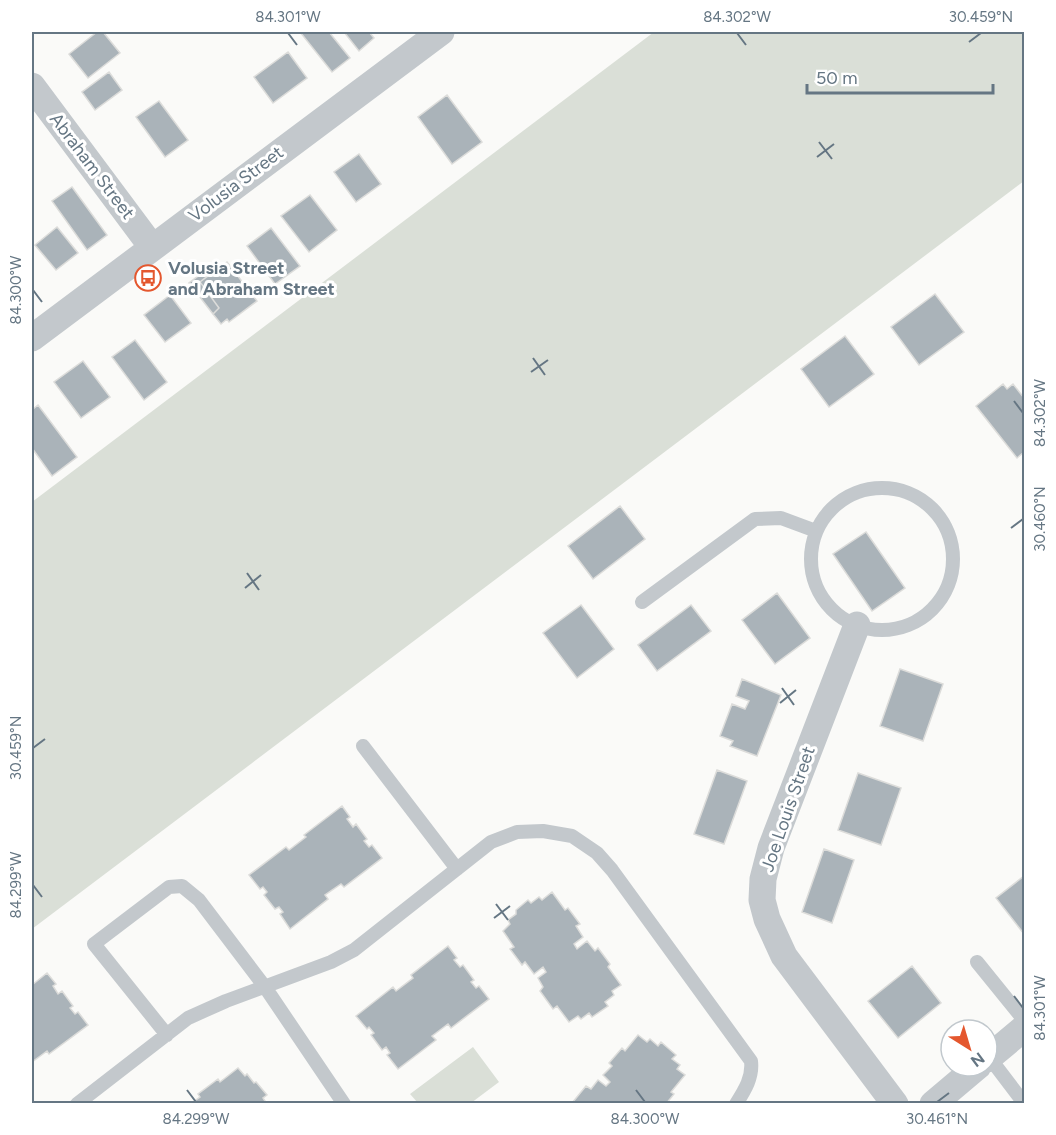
<svg xmlns="http://www.w3.org/2000/svg" width="1056" height="1135" font-family="Figtree,sans-serif">
  <style>
    .green { fill: #dadfd7 }
    .building { fill: #aab3b9; stroke: #dcdcda; stroke-width: 1.5 }
    .lines { fill: none; stroke-linecap: round; stroke-linejoin: round }
    .service { stroke: #c3c8cc; stroke-width: 14 }
    .minor { stroke: #c3c8cc; stroke-width: 27 }
    .ticks { fill: none; stroke: #657683; stroke-width: 2 }
    .labels { text-anchor: middle; stroke-width: 6; stroke-linejoin: round; paint-order: stroke }
    .street-label { font-size: 18px; fill: #657683; stroke: #fff }
    .poi-label { font-size: 18px; font-weight: bold; fill: #657683; stroke: #fff; text-anchor: start }
    .neatline { fill: none; stroke: #657683; stroke-width: 2 }
    .ticks-label { font-size: 15px; text-anchor: middle; fill: #657683 }
  </style>
  <rect width="100%" height="100%" fill="#fafaf8"/>
  <path class="green" d="M654,32H1024V181L32,929V502Z
    M473,1047L499,1082L471,1103H418L410,1094Z"/>
  <path class="building" d="M97,32H103L120,53L88,78L69,54Z
    M300,32H329L350,58L332,72Z
    M344,32H369L374,38L359,51Z
    M288,52L307,78L273,103L254,77Z
    M109,72L122,90L95,110L82,92Z
    M447,95L482,142L452,164L418,117Z
    M159,101L188,140L165,157L136,117Z
    M359,154L381,184L356,202L334,172Z
    M72,187L107,235L87,250L52,201Z
    M310,195L337,230L309,252L281,216Z
    M57,227L78,253L56,270L35,245Z
    M271,228L300,266L275,284L247,246Z
    M227,262L257,301L229,322L227,319L221,324L213,314L219,308L200,282Z
    M214,264L217,269L200,282L219,308L213,314L189,283Z
    M935,294L964,332L919,365L891,327Z
    M170,295L191,323L165,342L144,315Z
    M845,336L874,374L829,407L801,369Z
    M135,340L167,382L144,400L112,357Z
    M83,361L110,397L81,418L54,382Z
    M1003,384L1007,389L1013,384L1024,398V418L1023,419L1024,421V452L1017,458L976,406Z
    M38,405L77,457L52,476L32,448V410Z
    M620,506L645,539L593,579L568,546Z
    M866,532L905,588L872,611L833,554Z
    M777,593L810,638L775,664L742,620Z
    M581,605L614,649L577,678L543,633Z
    M691,605L711,631L657,671L638,645Z
    M900,669L943,684L923,741L880,726Z
    M742,679L781,695L757,756L730,746L733,741L720,736L732,704L745,709L749,701L736,696Z
    M717,770L747,781L724,844L694,834Z
    M858,773L901,788L881,845L838,830Z
    M342,806L350,817L347,819L353,827L356,824L367,839L364,841L369,847L372,845L382,858L344,887L341,884L325,895L328,899L290,929L280,914L283,912L279,907L275,909L264,895L267,892L263,887L260,889L249,875L286,847L289,850L306,837L304,835Z
    M824,849L854,860L832,923L802,912Z
    M1024,876V934L996,898Z
    M552,892L565,910L568,908L580,924L576,926L583,937L574,944L577,949L587,941L595,951L598,948L610,964L608,967L621,985L612,991L614,995L605,1002L608,1006L592,1017L589,1013L581,1019L578,1016L569,1022L557,1006L553,1009L540,991L543,987L538,978L546,972L543,967L534,974L525,962L522,965L510,949L514,947L503,931L510,924L508,920L516,914V910L528,900L531,903L539,897L542,900Z
    M448,946L457,958L454,960L460,967L463,965L474,980L471,982L476,988L479,986L489,999L451,1028L448,1024L432,1036L436,1040L398,1069L387,1055L390,1053L386,1047L382,1050L371,1035L374,1033L369,1027L367,1029L356,1016L393,987L396,991L413,978L411,975Z
    M912,966L941,1003L898,1038L868,1001Z
    M47,973L56,984L53,986L58,994L62,991L73,1006L70,1008L75,1014L78,1012L88,1025L49,1054L47,1051L32,1062V985Z
    M638,1035L647,1042L650,1039L658,1046L661,1042L676,1055L672,1059L680,1065L677,1069L685,1075L671,1092L674,1094L666,1104L572,1103L586,1086L591,1089L598,1080L606,1086L610,1082L603,1075L612,1066L609,1063L622,1048L625,1051Z
    M238,1068L245,1076L247,1074L254,1083L256,1082L267,1095L263,1098L267,1104H195L193,1102L200,1097L198,1094L218,1079L220,1082Z"/>
  <g class="lines">
    <path class="service" d="M811 559a71 71 0 1 1 142 0a71 71 0 1 1-142 0Z
      M642,602L755,519L781,518L816,531
      M363,746L457,869
      M977,962L1024,1020
      M167,1035L94,944L169,887L182,886L199,900L265,987L344,1104
      M989,1057L1024,1103
      M77,1104L188,1018L226,1001L331,962L354,950L491,842L517,832L543,831L572,836L597,853L612,870L751,1061C753,1077 745,1090 736,1104"/>
    <path class="minor" d="M32,86L152,247
      M32,338L441,32
      M857,625L771,848L763,879L762,900L767,919L784,956L895,1104
      M987,1059L1024,1028
      M933,1104L978,1066"/>
  </g>
  <path class="ticks" d="M288,33L297,45M737,33L746,45M969,42L981,33M819,142L832,159M817,157L834,144M33,290L42,302M533,358L545,375M531,372L548,360M1014,401L1023,413M1011,528L1023,519M247,573L259,590M245,588L261,575M782,688L794,705M780,703L796,690M33,748L45,739M33,885L42,897M496,904L508,920M494,918L510,906M1014,996L1023,1008M187,1090L196,1102M636,1090L645,1102M937,1102L949,1093"/>
  <defs>
    <g id="bus-ring" transform="scale(1.35)"><circle r="9.5" fill="#fff" stroke="#e4572e" stroke-width="1.5"/><path d="M-5-6H5V4H4V6H2V4H-2V6H-4V4H-5ZM-3.5-4V0h7V-4ZM-3.5 1.2v1.5H-2V1.2ZM2 1.2v1.5H3.5V1.2Z" fill="#e4572e"/></g>
  </defs>
  <g fill-rule="evenodd">
    <use href="#bus-ring" x="148" y="278"/>
  </g>
  <g class="labels">
    <g class="street-label">
      <text transform="translate(92 166) rotate(53)" y="6">Abraham Street</text>
      <text transform="translate(236 184) rotate(-37)" y="6">Volusia Street</text>
      <text transform="translate(788 809) rotate(-71)" y="6">Joe Louis Street</text>
    </g>
    <g class="poi-label">
      <text x="168" y="274">Volusia Street<tspan x="168" dy="21">and Abraham Street</tspan></text>
    </g>
  </g>
  <rect width="1056" height="1135" fill="none" stroke="#ffffff" stroke-width="66"/>
  <g transform="translate(969 1048) rotate(143)"><circle r="28" fill="#ffffff" stroke="#c1c8cd" stroke-width="1.5"/>
  <path d="M0-4.5L10 22L0 15L-10 22Z" fill="#e4572e"/>
  <text y="-9" font-size="16" font-weight="bold" text-anchor="middle" fill="#657683">N</text>
  </g>
  <path d="M807 84v9h186v-9" fill="none" stroke="#657683" stroke-width="3"/>
  <text x="816" y="84" font-size="18" fill="#657683" stroke="#ffffff" stroke-width="4.5" paint-order="stroke">50 m</text>
  <rect x="33" y="33" width="990" height="1069" class="neatline"/>
  <g class="ticks-label">
    <text x="288" y="22">84.301°W</text>
    <text x="737" y="22">84.302°W</text>
    <text x="981" y="22">30.459°N</text>
    <text transform="translate(16 290) rotate(-90)" y="5">84.300°W</text>
    <text transform="translate(1040 413) rotate(-90)" y="5">84.302°W</text>
    <text transform="translate(1040 519) rotate(-90)" y="5">30.460°N</text>
    <text transform="translate(16 748) rotate(-90)" y="5">30.459°N</text>
    <text transform="translate(16 885) rotate(-90)" y="5">84.299°W</text>
    <text transform="translate(1040 1008) rotate(-90)" y="5">84.301°W</text>
    <text x="196" y="1124">84.299°W</text>
    <text x="645" y="1124">84.300°W</text>
    <text x="937" y="1124">30.461°N</text>
  </g>
</svg>
